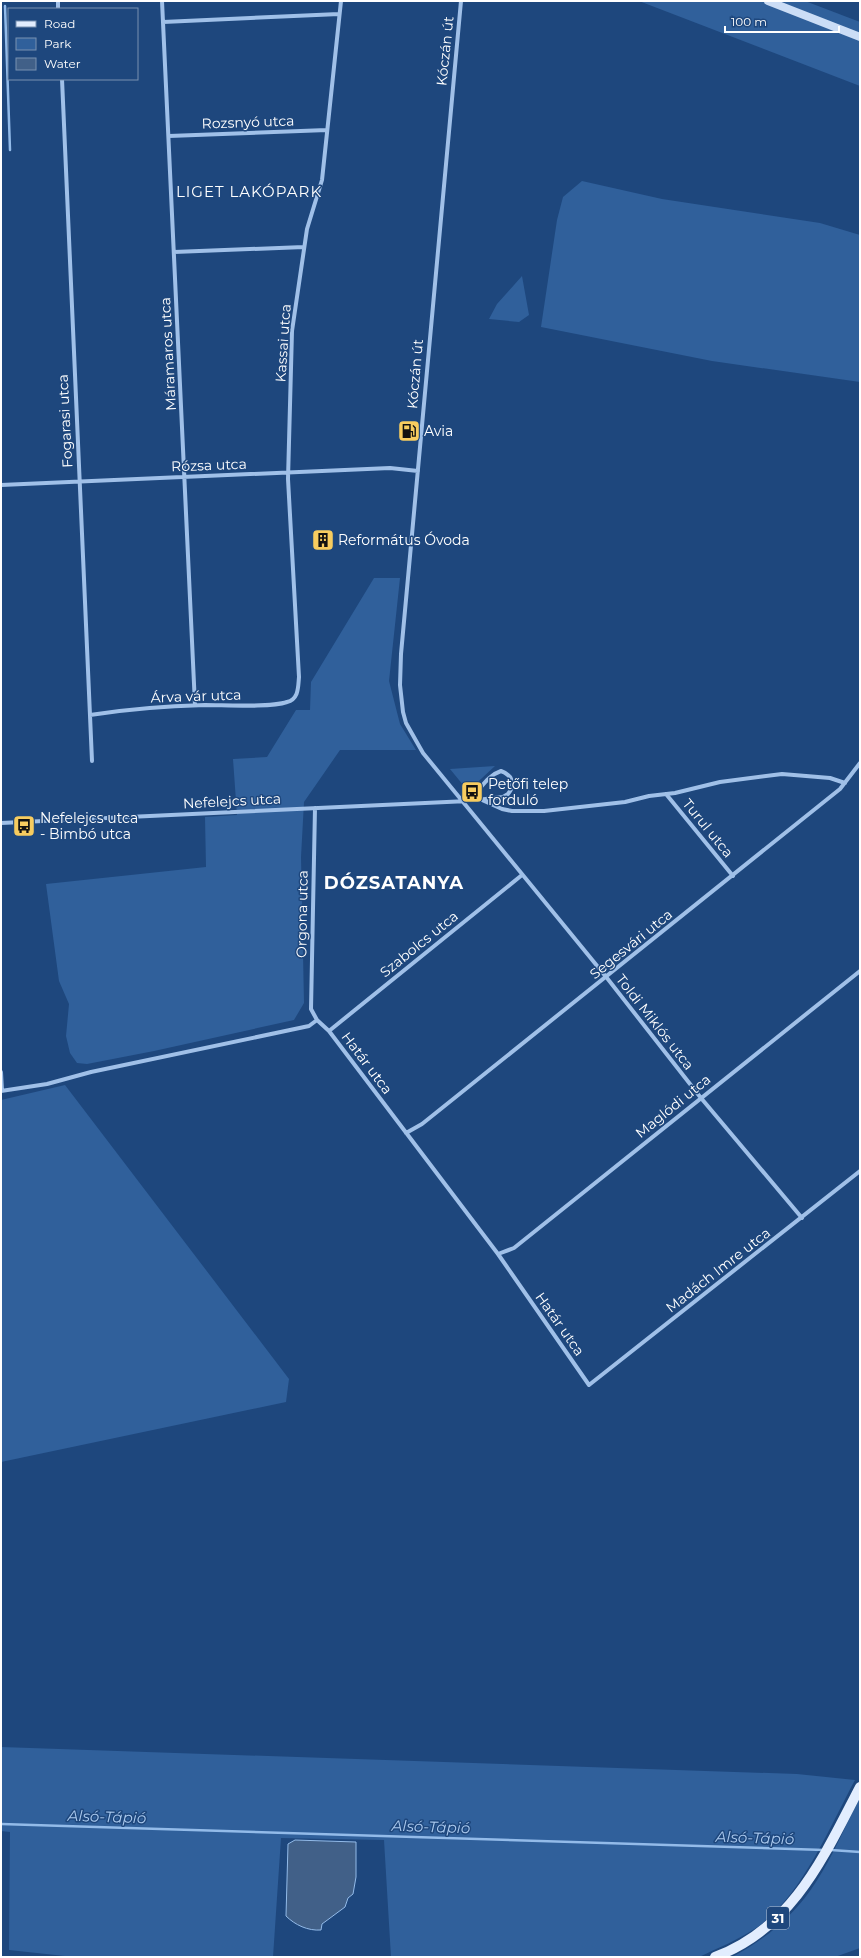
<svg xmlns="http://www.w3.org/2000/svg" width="861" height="1958" font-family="Montserrat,sans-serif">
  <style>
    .green { fill: #30609b }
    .water { fill: #416088; stroke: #93bbe9 }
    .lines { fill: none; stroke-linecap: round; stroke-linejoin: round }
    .stream { stroke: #93bbe9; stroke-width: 2.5 }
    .street { stroke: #a0c0e8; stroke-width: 4 }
    .secondary { stroke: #cbddf6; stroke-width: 8 }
    .primary { stroke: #e2edfe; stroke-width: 10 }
    .labels { text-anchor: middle; stroke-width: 3; stroke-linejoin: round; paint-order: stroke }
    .shield { fill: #1e477d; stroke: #bcc8d8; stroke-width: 1 }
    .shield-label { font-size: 13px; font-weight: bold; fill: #fff }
    .street-label { font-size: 14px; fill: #fff; stroke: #1e477d }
    .poi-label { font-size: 14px; fill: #fff; stroke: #1e477d; text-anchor: start }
    .neighbourhood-label { font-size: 15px; letter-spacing: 1px; fill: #fff; stroke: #1e477d }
    .water-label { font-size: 15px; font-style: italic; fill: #abcaef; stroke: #1e477d }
    .district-label { font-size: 18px; font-weight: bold; letter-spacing: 1px; fill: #fff; stroke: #1e477d }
  </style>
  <rect width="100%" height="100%" fill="#1e477d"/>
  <path class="green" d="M639,1H805L860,22V86Z
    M582,181L662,199L820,223L860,235V382L712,361L541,327L557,220L563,197Z
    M522,276L529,315L519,322L489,319L497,304Z
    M374,578H400L389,681L400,724L416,750H340L304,802L301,857L304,1003L294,1020L154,1051L87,1064L77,1063L70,1053L66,1036L69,1004L59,981L46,884L206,867L205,817L237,815L233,759L267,757L296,710H310L311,682Z
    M495,766L468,791L450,769Z
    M65,1085L289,1379L286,1402L1,1462V1100Z
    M1,1747L797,1774L855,1780C829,1828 802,1896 756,1928C738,1940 718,1948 699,1957H391L384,1840L281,1838L273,1957H74L9,1950L10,1832L1,1831Z
    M860,1798V1948L835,1957H732C765,1940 796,1914 816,1882C833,1856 845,1826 860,1798Z"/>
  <path class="water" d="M295,1840L356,1842V1877L353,1894L348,1898L345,1907L322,1924L321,1930C308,1931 295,1925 286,1916L288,1844Z"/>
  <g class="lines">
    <path class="stream" d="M5,6L10,150
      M1,1824L824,1850
      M831,1850L860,1852"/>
    <path class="street" d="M58,1V9
      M162,1L195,705
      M461,1L401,654L400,685L403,712L406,723L423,753L607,978L701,1098L802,1218
      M163,22L339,14
      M62,79L92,761
      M169,136L327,130
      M174,252L304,247
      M1,485L390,468L418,471
      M90,715C128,709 167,706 205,705C225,705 270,708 287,702C299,699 298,687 299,677L288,479L292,331L307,229L322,180L341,1
      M666,794L733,876
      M482,800L502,809L512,811H544L625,802L649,796L675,793L720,782L782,774L830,778L845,783
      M315,808L311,1009L317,1020L329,1031L498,1254L589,1385L860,1171
      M1,823L468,801L503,797L508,794C516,784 512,775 501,771C486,776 480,791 468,801
      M329,1031L522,875
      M1,1072L2,1091
      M1,1091L47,1084L91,1072L309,1026L317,1020
      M406,1133L422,1124L840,789L860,763
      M498,1254L514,1248L860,971"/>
    <path class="secondary" d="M768,1L860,37"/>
    <path class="primary" d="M715,1957C794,1927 824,1856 860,1787"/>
  </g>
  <defs>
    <g id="fuel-square" transform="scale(1.15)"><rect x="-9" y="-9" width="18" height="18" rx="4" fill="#f7cc5f" stroke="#1e477d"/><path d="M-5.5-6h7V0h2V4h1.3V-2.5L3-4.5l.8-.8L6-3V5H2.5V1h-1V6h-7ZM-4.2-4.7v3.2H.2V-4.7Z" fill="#111"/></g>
    <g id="building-square" transform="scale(1.15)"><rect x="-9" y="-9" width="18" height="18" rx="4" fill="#f7cc5f" stroke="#1e477d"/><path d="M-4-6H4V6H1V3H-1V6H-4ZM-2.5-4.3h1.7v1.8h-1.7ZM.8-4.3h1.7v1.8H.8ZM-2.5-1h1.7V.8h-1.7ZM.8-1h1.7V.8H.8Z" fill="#111"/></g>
    <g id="bus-square" transform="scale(1.15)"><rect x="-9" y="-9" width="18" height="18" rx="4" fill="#f7cc5f" stroke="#1e477d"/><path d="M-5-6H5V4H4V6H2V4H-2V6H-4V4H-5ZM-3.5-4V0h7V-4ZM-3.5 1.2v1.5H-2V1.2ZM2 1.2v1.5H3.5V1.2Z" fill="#111"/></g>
  </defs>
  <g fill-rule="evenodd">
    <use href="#fuel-square" x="409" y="431"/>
    <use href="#building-square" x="323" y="540"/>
    <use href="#bus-square" x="472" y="792"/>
    <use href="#bus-square" x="24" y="826"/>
  </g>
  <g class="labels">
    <rect class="shield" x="767" y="1907" width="22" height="22" rx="3"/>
    <g class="shield-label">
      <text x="778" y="1923">31</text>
    </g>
    <g class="street-label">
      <text transform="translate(445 51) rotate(-84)" y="5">Kóczán út</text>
      <text transform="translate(248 122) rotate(-2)" y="5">Rozsnyó utca</text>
      <text transform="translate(283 343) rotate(-86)" y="5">Kassai utca</text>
      <text transform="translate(168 354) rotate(-93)" y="5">Máramaros utca</text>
      <text transform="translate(415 374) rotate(-85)" y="5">Kóczán út</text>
      <text transform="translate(65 421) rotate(-93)" y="5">Fogarasi utca</text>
      <text transform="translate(209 465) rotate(-2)" y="5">Rózsa utca</text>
      <text transform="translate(196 696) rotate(-2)" y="5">Árva vár utca</text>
      <text transform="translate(232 801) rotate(-3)" y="5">Nefelejcs utca</text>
      <text transform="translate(708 828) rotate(51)" y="5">Turul utca</text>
      <text transform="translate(302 914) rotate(-89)" y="5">Orgona utca</text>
      <text transform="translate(419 944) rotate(-39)" y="5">Szabolcs utca</text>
      <text transform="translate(631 944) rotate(-39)" y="5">Segesvári utca</text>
      <text transform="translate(655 1022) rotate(52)" y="5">Toldi Miklós utca</text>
      <text transform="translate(367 1063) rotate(53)" y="5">Határ utca</text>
      <text transform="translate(673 1106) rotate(-39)" y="5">Maglódi utca</text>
      <text transform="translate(718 1270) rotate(-38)" y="5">Madách Imre utca</text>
      <text transform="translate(560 1324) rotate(55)" y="5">Határ utca</text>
    </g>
    <g class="poi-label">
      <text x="424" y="436">Avia</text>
      <text x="338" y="545">Református Óvoda</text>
      <text x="488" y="789">Petőfi telep<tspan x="488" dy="16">forduló</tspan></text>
      <text x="40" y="823">Nefelejcs utca<tspan x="40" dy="16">- Bimbó utca</tspan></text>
    </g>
    <g class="neighbourhood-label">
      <text x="249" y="197">LIGET LAKÓPARK</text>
    </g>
    <g class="water-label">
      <text transform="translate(107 1817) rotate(2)" y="5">Alsó-Tápió</text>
      <text transform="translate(431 1827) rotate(2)" y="5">Alsó-Tápió</text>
      <text transform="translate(755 1838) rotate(2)" y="5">Alsó-Tápió</text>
    </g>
    <g class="district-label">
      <text x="394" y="889">DÓZSATANYA</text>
    </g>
  </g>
  <rect width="861" height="1958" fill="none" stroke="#ffffff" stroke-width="4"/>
  <rect x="8" y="8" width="130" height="72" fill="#1e477d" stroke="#7891b1"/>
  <rect x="16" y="21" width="20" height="6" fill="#e2edfe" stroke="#7891b1"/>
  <text x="44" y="28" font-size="12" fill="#ffffff">Road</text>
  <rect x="16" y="38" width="20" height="12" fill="#30609b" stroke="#7891b1"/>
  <text x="44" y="48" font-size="12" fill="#ffffff">Park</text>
  <rect x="16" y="58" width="20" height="12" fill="#416088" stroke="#7891b1"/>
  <text x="44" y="68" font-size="12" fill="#ffffff">Water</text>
  <path d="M725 26v6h114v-6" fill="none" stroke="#ffffff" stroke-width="2"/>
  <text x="731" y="26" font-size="12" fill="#ffffff" stroke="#1e477d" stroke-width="3" paint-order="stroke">100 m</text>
</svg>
